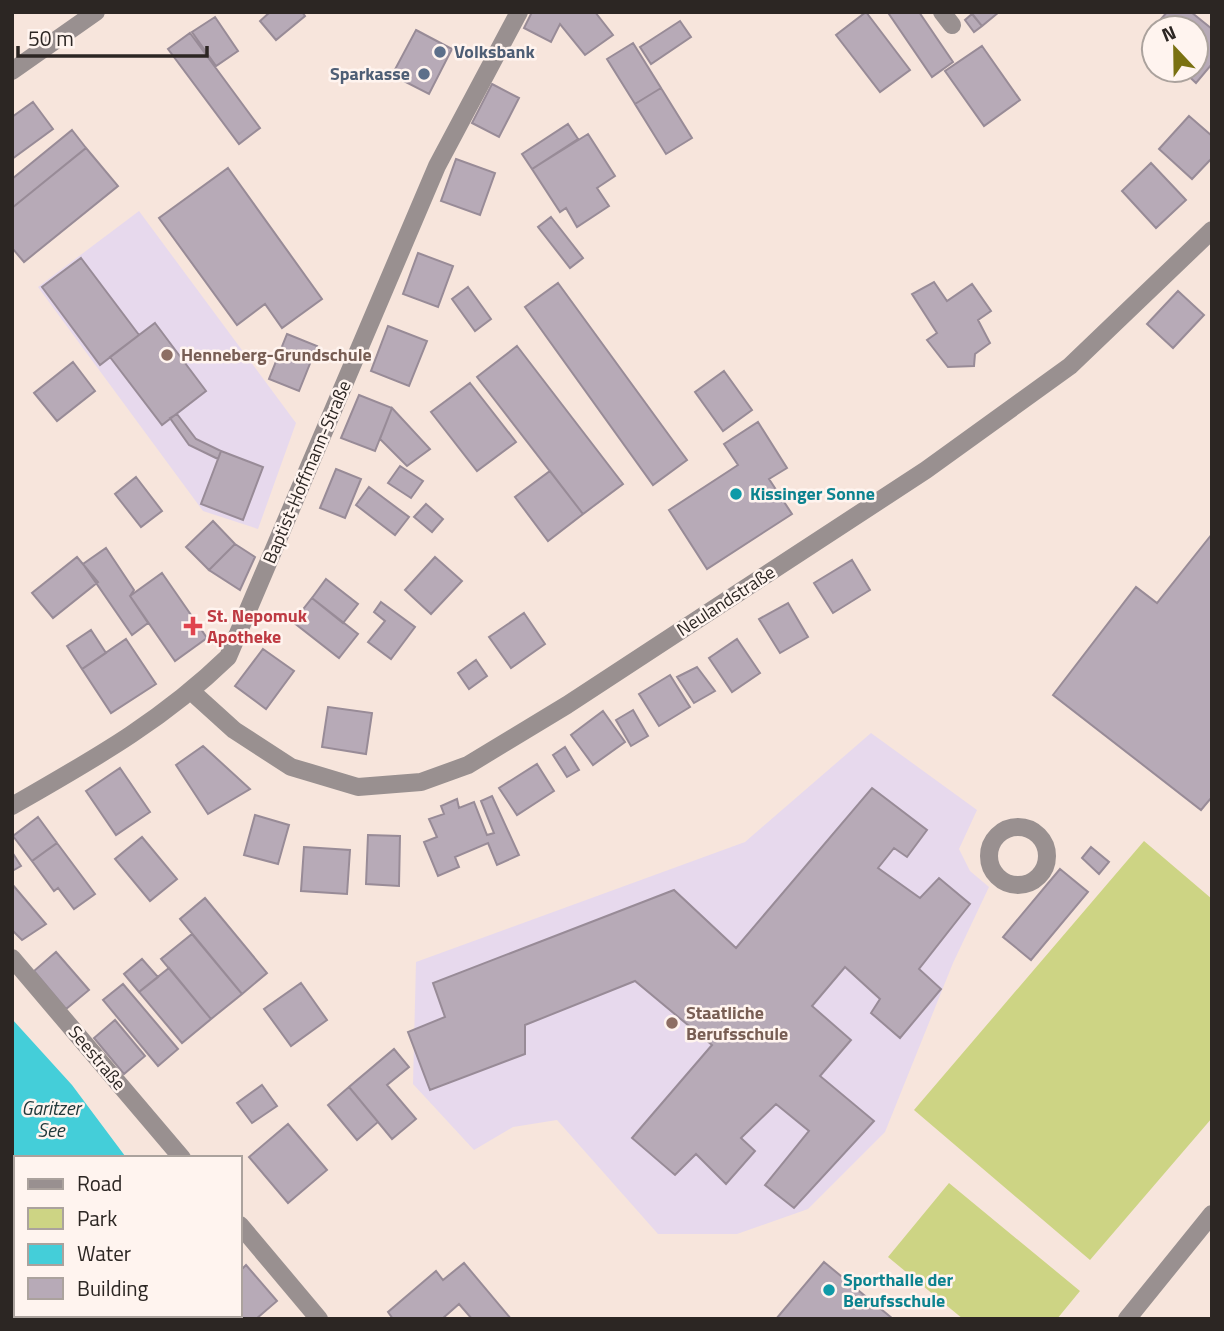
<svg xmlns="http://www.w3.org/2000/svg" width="1224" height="1331" font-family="'Titillium Web',sans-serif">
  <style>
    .education { fill: #e7d9ed }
    .green { fill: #cdd484 }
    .water { fill: #44ced9 }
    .building { fill: #b7aab7; stroke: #988b97; stroke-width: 2 }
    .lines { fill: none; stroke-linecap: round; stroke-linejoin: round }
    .minor { stroke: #999090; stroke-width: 18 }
    .service-dot { fill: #5c6f8a; stroke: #fff4ef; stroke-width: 2.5 }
    .education-dot { fill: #8d6e63; stroke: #fff4ef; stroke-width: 2.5 }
    .culture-dot { fill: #0f9aa8; stroke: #fff4ef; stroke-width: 2.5 }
    .health-dot { fill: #e0444e; stroke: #fff4ef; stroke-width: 2.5 }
    .labels { text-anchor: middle; stroke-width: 5; stroke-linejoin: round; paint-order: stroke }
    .service-label { font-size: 18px; font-weight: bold; fill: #4e5e75; stroke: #fff4ef; text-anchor: start }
    .education-label { font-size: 18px; font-weight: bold; fill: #785e54; stroke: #fff4ef; text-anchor: start }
    .street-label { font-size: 18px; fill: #2c2623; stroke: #fff4ef }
    .culture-label { font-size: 18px; font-weight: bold; fill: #0d838f; stroke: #fff4ef; text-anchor: start }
    .health-label { font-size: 18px; font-weight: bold; fill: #be3a42; stroke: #fff4ef; text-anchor: start }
    .water-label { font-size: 19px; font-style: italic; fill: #22393b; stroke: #fff4ef }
  </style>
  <rect width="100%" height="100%" fill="#f7e5dc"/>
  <path class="education" d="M139,211L296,423L258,529L203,511L38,287Z
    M871,733L977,810L959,849L970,871L989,887L953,963L885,1132L808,1209L737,1234H658L557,1120L513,1127L474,1150L413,1084L416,962L745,842Z"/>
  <path class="green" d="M1144,841L1212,899V1118L1090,1260L914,1110Z
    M949,1183L1080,1291L1057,1319H963L888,1257Z"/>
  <path class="water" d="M12,1019L72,1085L125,1156L16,1158V1260L12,1262Z"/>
  <path class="building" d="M270,12H302L305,16L276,40L260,21Z
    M532,12H595L613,35L585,55L560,24L551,42L524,28Z
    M866,12L910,70L880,92L836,35Z
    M892,12H919L953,62L932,77L889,14Z
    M971,12H999L982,26Z
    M1167,12H1191L1212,29V64L1196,83L1182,70H1196V28H1154V47L1144,39Z
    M972,14L982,26L974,32L965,20Z
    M215,17L238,51L216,66L192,32Z
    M680,21L691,37L651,64L640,47Z
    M416,30L452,49L429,94L392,75Z
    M190,33L260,128L239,144L168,49Z
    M633,43L661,88L635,104L607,59Z
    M982,46L1020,100L984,126L945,71Z
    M492,84L519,98L499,137L472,123Z
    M661,88L692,138L666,154L635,104Z
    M33,102L53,129L12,159V117Z
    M1189,116L1212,136V158L1192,179L1159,149Z
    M568,124L578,139L532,169L522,154Z
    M72,130L86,148L12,208V179Z
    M588,134L615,176L597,188L609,206L577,227L566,208L560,212L532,169Z
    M86,148L118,186L24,262L12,248V208Z
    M456,159L495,173L480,215L441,201Z
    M1151,163L1186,200L1156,228L1122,191Z
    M228,168L322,299L282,328L265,304L237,325L159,218Z
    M551,217L583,258L570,268L538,227Z
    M418,253L453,266L438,307L403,294Z
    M81,258L139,335L100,365L42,287Z
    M934,282L947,301L972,284L991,311L978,320L990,343L975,354L974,366L948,367L927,340L937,333L912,294Z
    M558,283L687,460L653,485L525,307Z
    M468,287L491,319L475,331L452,299Z
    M1178,291L1204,315L1173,348L1147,324Z
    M155,323L206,391L162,425L110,357Z
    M388,326L427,341L409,386L371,371Z
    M287,334L317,346L299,391L269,379Z
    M517,346L623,484L583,514L477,377Z
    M73,362L95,391L57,421L34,393Z
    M724,371L752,410L723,431L695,392Z
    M470,383L516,442L477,471L431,412Z
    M359,395L392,408L375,451L341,438Z
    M392,408L430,449L407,466L380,439Z
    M177,414L196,439L221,451L218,459L189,445L170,418Z
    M758,422L787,468L769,479L792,514L707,569L669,510L738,465L724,444Z
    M221,451L263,467L243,520L201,504Z
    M400,466L423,481L411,498L388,483Z
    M336,469L361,479L345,518L320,508Z
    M550,471L583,514L548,541L515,497Z
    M136,477L162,511L141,527L115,494Z
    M369,487L409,517L395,535L356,505Z
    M426,504L443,519L432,532L414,517Z
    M213,521L235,544L209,570L186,547Z
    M1212,534V797L1201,810L1053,695L1136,587L1157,603Z
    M235,544L255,557L240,590L209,570Z
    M106,548L134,590L130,596L148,623L132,635L83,564Z
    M77,557L98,582L53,618L32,593Z
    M435,557L462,581L431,614L405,590Z
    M852,560L870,590L833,613L814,583Z
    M162,573L207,638L175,661L130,596Z
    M326,579L358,604L343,623L312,598Z
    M312,598L358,634L339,658L293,622Z
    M381,602L415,627L391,659L368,642L385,621L374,612Z
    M788,603L808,637L780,653L759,619Z
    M524,613L545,644L511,668L489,637Z
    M91,630L106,653L82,669L67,646Z
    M126,639L156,684L111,713L82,669Z
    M737,639L760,673L732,692L709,658Z
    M263,649L294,671L266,709L235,686Z
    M476,660L487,676L469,689L458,673Z
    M697,667L715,691L694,703L677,677Z
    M670,675L690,707L659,726L639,694Z
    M328,707L372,713L366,754L322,747Z
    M633,710L648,736L631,746L616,720Z
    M603,711L625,742L593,765L571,735Z
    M203,746L250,789L208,814L176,765Z
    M565,747L579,770L567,777L553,755Z
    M537,764L554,791L517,815L499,788Z
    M120,768L150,812L116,835L86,791Z
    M872,788L927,830L907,857L894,848L878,868L920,898L939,878L970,904L919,969L941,989L900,1038L871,1013L880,999L845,967L812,1006L851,1040L820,1076L874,1121L794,1208L765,1185L809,1131L776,1104L741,1138L755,1151L726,1184L696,1154L675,1175L632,1138L712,1045L635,981L525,1025V1054L430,1090L408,1032L445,1017L433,983L674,890L736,948Z
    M492,796L519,855L497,865L488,843L455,857L459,867L438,876L424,842L437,837L429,819L444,814L441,806L457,799L459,808L474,802L487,835L494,833L481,801Z
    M255,815L289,825L278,864L244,855Z
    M38,817L57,843L32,861L13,836Z
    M368,835L400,836L399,886L366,884Z
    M142,837L177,879L150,901L115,859Z
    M57,843L95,894L74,909L58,888L54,891L32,861Z
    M304,847L350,850L347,894L301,891Z
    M1091,847L1109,862L1099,874L1082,858Z
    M12,852L21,866L12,871Z
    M1060,869L1088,892L1031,960L1003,937Z
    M12,884L46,924L22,940L12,930Z
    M205,898L267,973L242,994L180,919Z
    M192,934L242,994L211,1019L161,959Z
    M56,952L89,990L66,1009L34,971Z
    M142,959L158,977L139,992L124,974Z
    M169,968L211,1019L182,1043L139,992Z
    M301,983L327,1020L291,1046L264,1009Z
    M123,984L178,1049L158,1066L103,1000Z
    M115,1020L145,1056L124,1074L94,1038Z
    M394,1049L409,1067L387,1085L416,1119L392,1139L349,1087Z
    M262,1085L277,1106L252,1123L237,1103Z
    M349,1087L378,1122L357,1140L328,1105Z
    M288,1124L327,1170L288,1203L249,1157Z
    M824,1262L893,1319H776Z
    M464,1263L511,1319H472L459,1304L442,1319H393L388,1312L436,1271L443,1280Z
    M246,1265L277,1301L256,1319H239L236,1315H240V1271Z
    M51,1315H125L120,1319H54Z"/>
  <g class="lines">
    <path class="minor" d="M942,12L952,25
      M12,71L96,12
      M192,692L234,730L291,767L358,787L421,782L468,765L567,705L926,470L1070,366L1212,230
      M12,806C92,760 161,722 228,657L437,166L519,12
      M989 856a29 29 0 1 1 58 0a29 29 0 1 1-58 0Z
      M12,958L182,1158
      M240,1225L319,1319
      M12,1307L16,1304
      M1127,1319L1212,1214"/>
  </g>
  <g class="service-dot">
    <circle cx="440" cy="52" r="7"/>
    <circle cx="424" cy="74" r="7"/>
  </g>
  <g class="education-dot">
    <circle cx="167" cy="355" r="7"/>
    <circle cx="672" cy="1023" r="7"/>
  </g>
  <g class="culture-dot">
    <circle cx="736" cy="494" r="7"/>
    <circle cx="829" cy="1290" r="7"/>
  </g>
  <path class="health-dot" d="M189.5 615.5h7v7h7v7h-7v7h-7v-7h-7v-7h7z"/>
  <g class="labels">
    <g class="service-label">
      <text x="454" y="58">Volksbank</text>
      <text x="410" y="80" text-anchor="end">Sparkasse</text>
    </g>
    <g class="education-label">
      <text x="181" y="361">Henneberg-Grundschule</text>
      <text x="686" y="1019">Staatliche<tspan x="686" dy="21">Berufsschule</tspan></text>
    </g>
    <g class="street-label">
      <text transform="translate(307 472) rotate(-67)" y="6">Baptist-Hoffmann-Straße</text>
      <text transform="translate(726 601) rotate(-33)" y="6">Neulandstraße</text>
      <text transform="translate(97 1058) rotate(50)" y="6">Seestraße</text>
    </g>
    <g class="culture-label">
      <text x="750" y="500">Kissinger Sonne</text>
      <text x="843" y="1286">Sporthalle der<tspan x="843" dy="21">Berufsschule</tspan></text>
    </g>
    <g class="health-label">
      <text x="207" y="622">St. Nepomuk<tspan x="207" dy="21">Apotheke</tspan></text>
    </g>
    <g class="water-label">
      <text x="51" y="1115">Garitzer<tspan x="51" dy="22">See</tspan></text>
    </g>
  </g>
  <rect width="1224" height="1331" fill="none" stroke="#2c2623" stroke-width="28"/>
  <rect x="14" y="1156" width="228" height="161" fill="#fff4ef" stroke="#aba29d" stroke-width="2"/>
  <rect x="28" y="1179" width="35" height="10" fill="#999090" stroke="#aba29d" stroke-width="2"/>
  <text x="77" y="1191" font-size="21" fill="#2c2623">Road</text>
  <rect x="28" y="1208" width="35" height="21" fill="#cdd484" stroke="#aba29d" stroke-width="2"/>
  <text x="77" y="1226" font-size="21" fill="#2c2623">Park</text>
  <rect x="28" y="1244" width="35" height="21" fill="#44ced9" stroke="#aba29d" stroke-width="2"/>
  <text x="77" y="1261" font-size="21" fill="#2c2623">Water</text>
  <rect x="28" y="1278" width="35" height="21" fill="#b7aab7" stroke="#aba29d" stroke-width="2"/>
  <text x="77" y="1296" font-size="21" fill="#2c2623">Building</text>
  <g transform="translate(1175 49) rotate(338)"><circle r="33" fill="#fff4ef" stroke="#aba29d" stroke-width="2"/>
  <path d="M0-5L12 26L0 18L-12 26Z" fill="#7a7111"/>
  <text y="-10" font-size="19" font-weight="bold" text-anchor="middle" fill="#2c2623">N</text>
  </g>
  <path d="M18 46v10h189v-10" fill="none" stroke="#2c2623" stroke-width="3.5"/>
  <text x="28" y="46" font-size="21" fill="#2c2623" stroke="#fff4ef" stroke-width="5" paint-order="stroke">50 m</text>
</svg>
